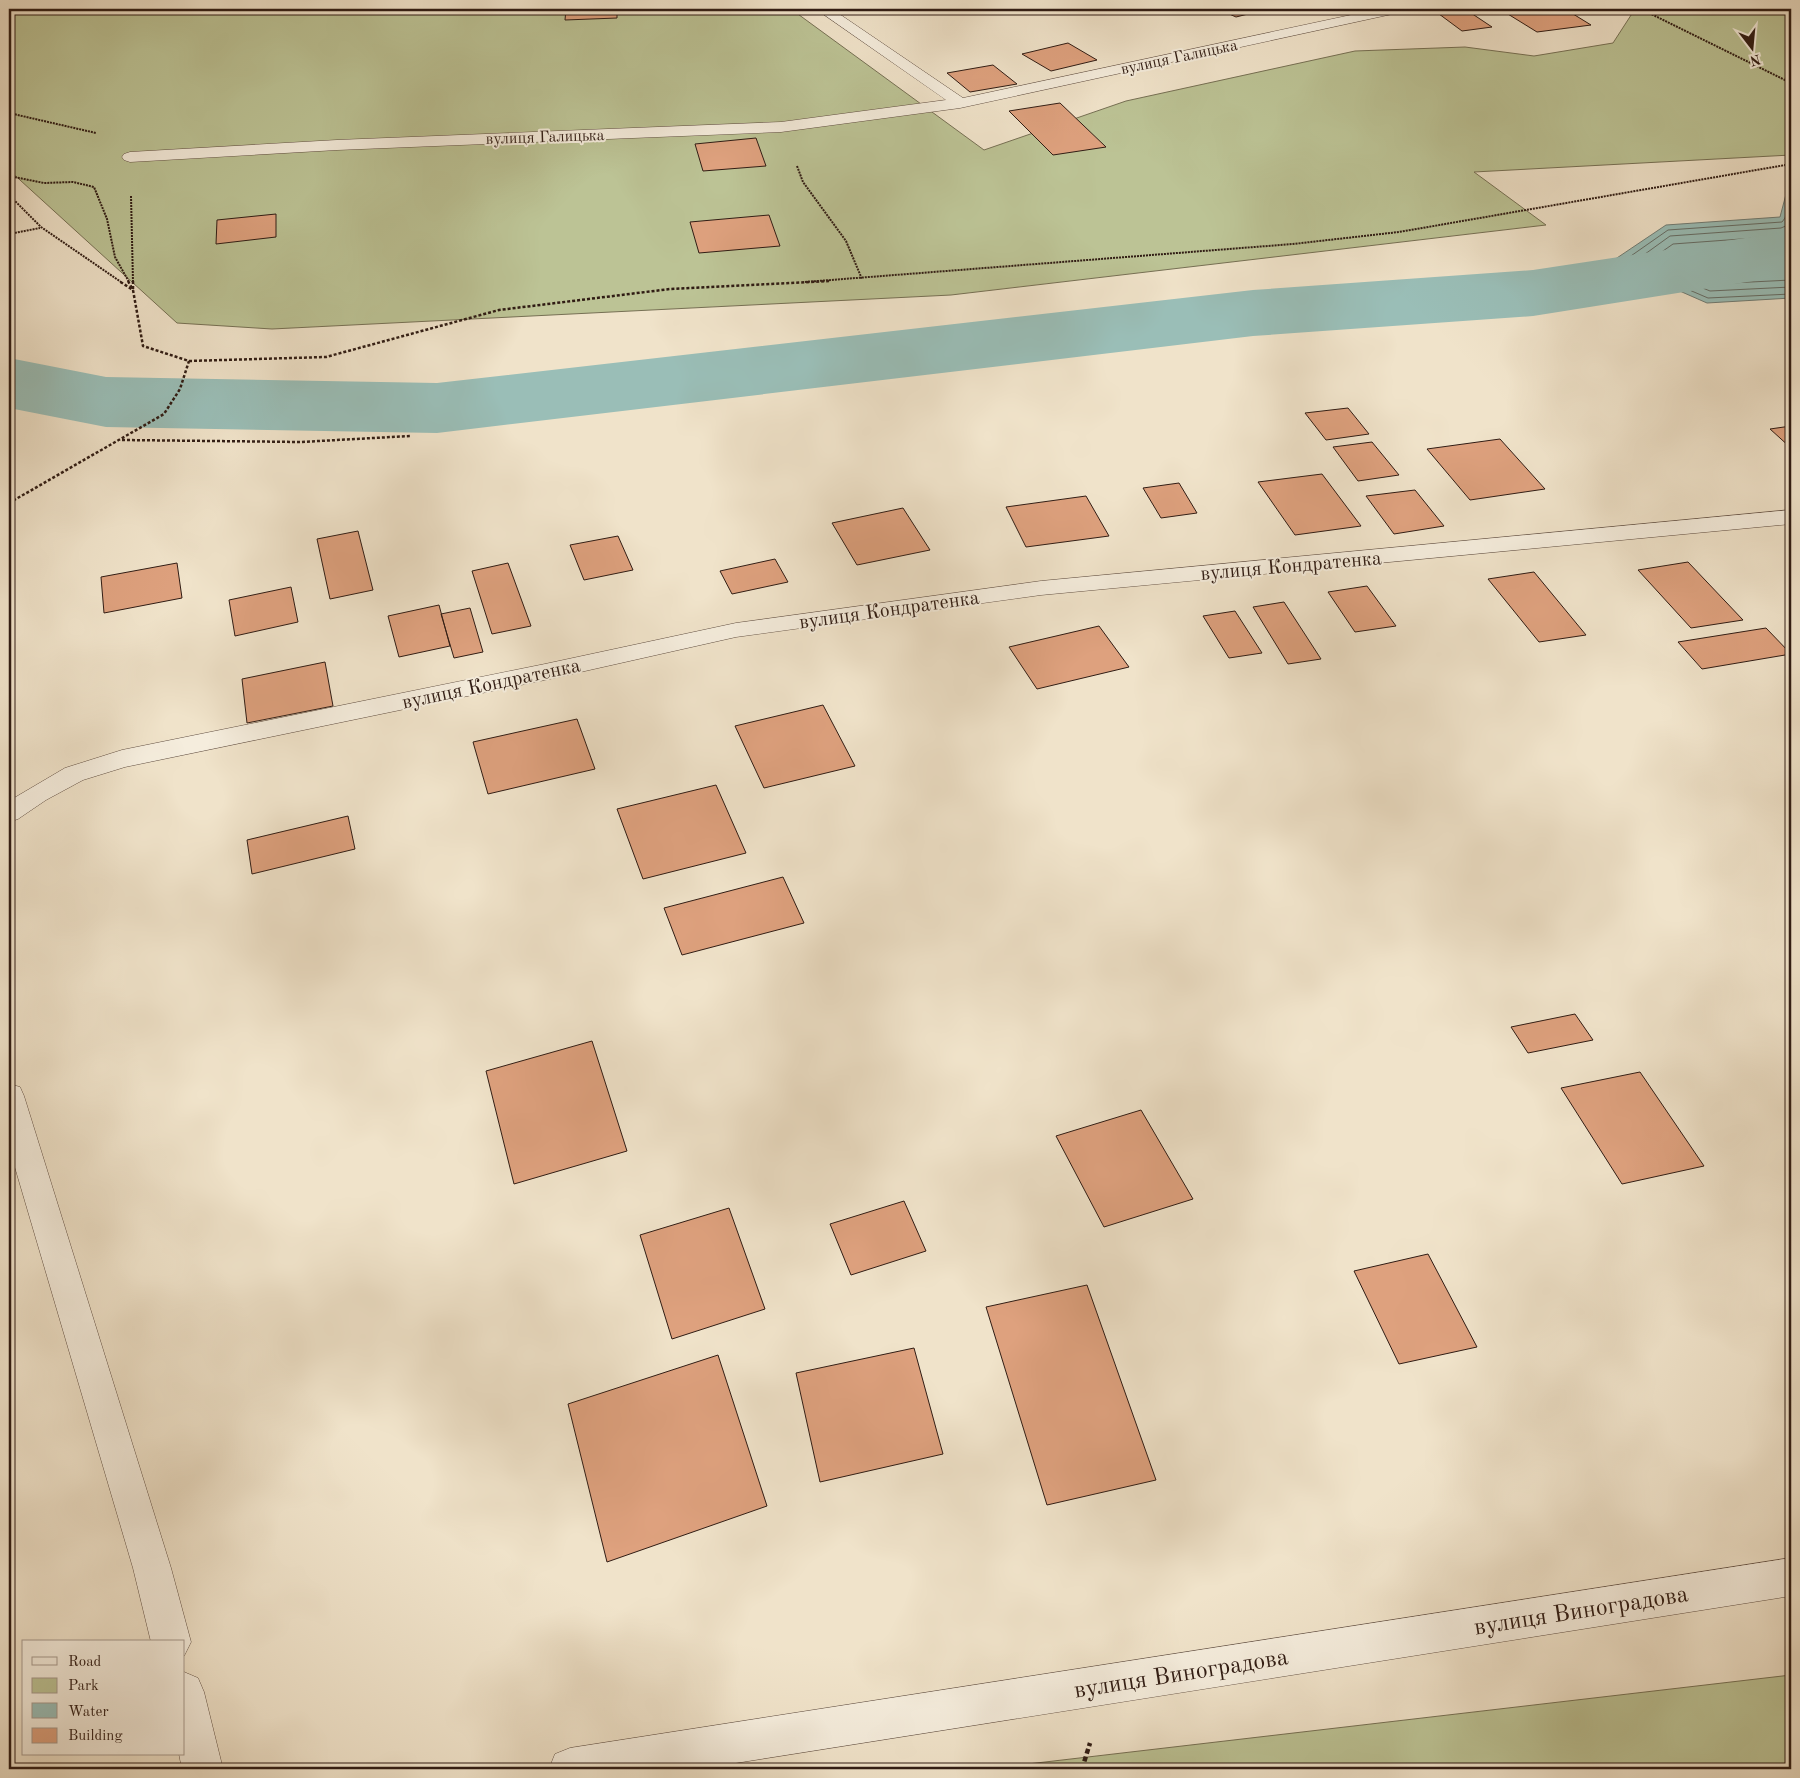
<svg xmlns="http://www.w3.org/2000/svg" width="1800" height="1778" font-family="'Old Standard TT',serif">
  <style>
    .green { fill: #bcc395; stroke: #767054 }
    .water { fill: #9abeb7; stroke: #707d76 }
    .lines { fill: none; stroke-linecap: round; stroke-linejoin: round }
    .shore { stroke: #656d66; stroke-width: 1 }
    .river { fill: #9abeb7; fill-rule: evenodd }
    .building { fill: #dea17e; stroke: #301c14 }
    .minor-casing { stroke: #604e42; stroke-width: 1 }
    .path-far2 { stroke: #301c14; stroke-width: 2; stroke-dasharray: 2 1; stroke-linecap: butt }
    .path-far1 { stroke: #301c14; stroke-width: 2.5; stroke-dasharray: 3 2; stroke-linecap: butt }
    .path { stroke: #301c14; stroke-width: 4.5; stroke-dasharray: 5 3; stroke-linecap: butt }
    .minor { fill: #f5eddd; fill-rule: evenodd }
    .labels { text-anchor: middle; stroke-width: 4; stroke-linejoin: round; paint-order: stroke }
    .far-street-label { font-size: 16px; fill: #301c14; stroke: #f5eddd }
    .street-label { font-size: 20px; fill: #301c14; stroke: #f5eddd }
    .near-street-label { font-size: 24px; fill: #301c14; stroke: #f5eddd }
  </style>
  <rect width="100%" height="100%" fill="#f0e3ca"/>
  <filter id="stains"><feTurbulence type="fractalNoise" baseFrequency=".004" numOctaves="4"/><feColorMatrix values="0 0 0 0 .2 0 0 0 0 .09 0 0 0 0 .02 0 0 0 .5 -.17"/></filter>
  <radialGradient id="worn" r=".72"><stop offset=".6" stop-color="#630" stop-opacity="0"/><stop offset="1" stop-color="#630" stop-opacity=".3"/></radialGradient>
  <path class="green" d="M9,9H791L984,150L1126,101L1355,51L1465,47L1534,56L1613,43L1635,9H1791V155L1474,172L1546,225L951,295L272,329L177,323L9,170Z
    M1791,1675V1769H985Z"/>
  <path class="water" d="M1790,179L1791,298L1707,303L1650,278L1602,268L1666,225L1780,217Z"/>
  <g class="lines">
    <path class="shore" d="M1791,194L1785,218L1782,222L1668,230L1618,265L1652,274L1708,298L1791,294
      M1791,220L1788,225L1781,228L1670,236L1634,262L1654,268L1710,291L1791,287
      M1791,232L1782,236L1673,244L1653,258L1711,284L1791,280"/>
    <path class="river" d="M1791,231V275L1533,316L1253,336L437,433L106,427L9,408V358L106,377L437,383L1253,290L1533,270Z"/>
  </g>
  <path class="building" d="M566,9H617V18L565,20Z
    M681,9H724L684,14Z
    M1218,9H1268L1236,17Z
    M1452,9H1465L1492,27L1462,31L1435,11Z
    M1522,9H1565L1591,25L1537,32L1503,11Z
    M1068,43L1097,60L1051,71L1022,54Z
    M993,65L1017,84L970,92L947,73Z
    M1060,103L1106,147L1053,155L1009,111Z
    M756,138L766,166L703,171L695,144Z
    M276,214V237L216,244L217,220Z
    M769,215L780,246L699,253L690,222Z
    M1348,408L1369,434L1326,440L1305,413Z
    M1791,426V448L1770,429Z
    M1500,439L1545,489L1470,500L1427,449Z
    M1372,442L1399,475L1358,481L1333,447Z
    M1322,474L1361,526L1295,535L1258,482Z
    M1179,483L1197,513L1161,518L1143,488Z
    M1415,490L1444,526L1394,534L1366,496Z
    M1086,496L1109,536L1026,547L1006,507Z
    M903,508L930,550L857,565L832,523Z
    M358,531L373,590L330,599L317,539Z
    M618,536L633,570L584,580L570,545Z
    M775,559L788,582L732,594L720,571Z
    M1688,562L1743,620L1691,628L1638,570Z
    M177,563L182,598L104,613L101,577Z
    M508,563L531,626L492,634L472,571Z
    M1534,572L1586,635L1539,642L1488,579Z
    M1367,586L1396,626L1355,632L1328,592Z
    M291,587L298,622L235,636L229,600Z
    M1284,602L1321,659L1288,664L1253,607Z
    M439,605L450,646L399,657L388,616Z
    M470,608L483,652L454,658L441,614Z
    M1235,611L1262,653L1229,658L1203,616Z
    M1099,626L1129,667L1037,689L1009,647Z
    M1766,628L1791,654L1702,669L1678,642Z
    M325,662L333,706L247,723L242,679Z
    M823,705L855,766L764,788L735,726Z
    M577,719L595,769L488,794L473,742Z
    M716,785L746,853L643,879L617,809Z
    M348,816L355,849L252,874L247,840Z
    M783,877L804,923L682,955L664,908Z
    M1575,1014L1593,1040L1528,1053L1511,1027Z
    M592,1041L627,1151L514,1184L486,1071Z
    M1640,1072L1704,1166L1622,1184L1561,1088Z
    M1141,1110L1193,1199L1104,1227L1056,1136Z
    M904,1201L926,1251L851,1275L830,1224Z
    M729,1208L765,1309L672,1339L640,1235Z
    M1428,1254L1477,1347L1399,1364L1354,1271Z
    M1087,1285L1156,1480L1047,1505L986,1307Z
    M914,1348L943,1454L820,1482L796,1373Z
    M718,1355L767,1506L607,1562L568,1404Z"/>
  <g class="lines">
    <g class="minor-casing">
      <path id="minor" d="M816,9H832L963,98L1379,9H1404L1397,13L960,108L781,132L337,150L130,162L124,160L122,157L124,154L130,152L337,140L781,122L946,100Z
        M1791,510V524L1041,595L736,637L545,680L125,767L83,780L46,800L18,819L9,822V801L65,768L122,750L545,664L736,623L1041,581Z
        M9,1084L20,1087L24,1096L171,1568L191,1642L184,1656V1642H151L133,1568L9,1147Z
        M1791,1558V1596L698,1769H549L555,1754L570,1748Z
        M184,1672L198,1678L204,1692L223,1769H182L179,1754H184Z"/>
    </g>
    <path class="path-far2" d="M1641,9L1791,83
      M9,113L96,133
      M797,166L803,182L846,241L862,279
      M9,176L44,183L73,182L94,187L107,219L115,257L129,282
      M9,195L41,227L121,282
      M131,196L133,282
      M9,234L40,228
      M805,282L1293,244L1399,232L1791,164"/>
    <path class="path-far1" d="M128,281L133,290
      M133,281V290
      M189,361L326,357L499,310L670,289L829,281
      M122,440L301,442L410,436
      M9,503L164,414L180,389L189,361L143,346L133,290L119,281"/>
    <path class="path" d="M1082,1769L1090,1743"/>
    <use href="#minor" class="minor"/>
  </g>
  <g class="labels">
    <g class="far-street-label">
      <text transform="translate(1179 56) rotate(-12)" y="6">вулиця Галицька</text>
      <text transform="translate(545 136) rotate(-2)" y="6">вулиця Галицька</text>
    </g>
    <g class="street-label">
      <text transform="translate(1291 565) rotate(-5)" y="7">вулиця Кондратенка</text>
      <text transform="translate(889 609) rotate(-8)" y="7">вулиця Кондратенка</text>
      <text transform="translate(491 683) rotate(-12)" y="7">вулиця Кондратенка</text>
    </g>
    <g class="near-street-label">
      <text transform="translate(1581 1610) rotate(-9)" y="8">вулиця Виноградова</text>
      <text transform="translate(1181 1673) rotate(-9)" y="8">вулиця Виноградова</text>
    </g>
  </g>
  <rect width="1800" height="1778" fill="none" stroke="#f0e3ca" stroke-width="30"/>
  <rect x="10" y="10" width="1780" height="1758" fill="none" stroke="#301c14" stroke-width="2.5"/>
  <rect x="15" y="15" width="1770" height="1748" fill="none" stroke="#301c14"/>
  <rect x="22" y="1640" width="162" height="115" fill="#f5eddd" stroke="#a6998d"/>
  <rect x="32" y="1657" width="25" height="8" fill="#f5eddd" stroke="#a6998d"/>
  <text x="68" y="1666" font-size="15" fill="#301c14">Road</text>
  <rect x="32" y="1678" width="25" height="15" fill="#bcc395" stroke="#a6998d"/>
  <text x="68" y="1690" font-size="15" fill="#301c14">Park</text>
  <rect x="32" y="1703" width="25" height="15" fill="#9abeb7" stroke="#a6998d"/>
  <text x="68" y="1716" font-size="15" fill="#301c14">Water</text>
  <rect x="32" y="1728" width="25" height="15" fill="#dea17e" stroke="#a6998d"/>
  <text x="68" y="1740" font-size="15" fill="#301c14">Building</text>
  <g transform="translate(1752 48) rotate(164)" stroke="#f5eddd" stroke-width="4" paint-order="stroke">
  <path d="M0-4L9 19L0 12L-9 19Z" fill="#301c14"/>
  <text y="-8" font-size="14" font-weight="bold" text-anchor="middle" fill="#301c14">N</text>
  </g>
  <rect width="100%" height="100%" filter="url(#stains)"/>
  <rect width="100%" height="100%" fill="url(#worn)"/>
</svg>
